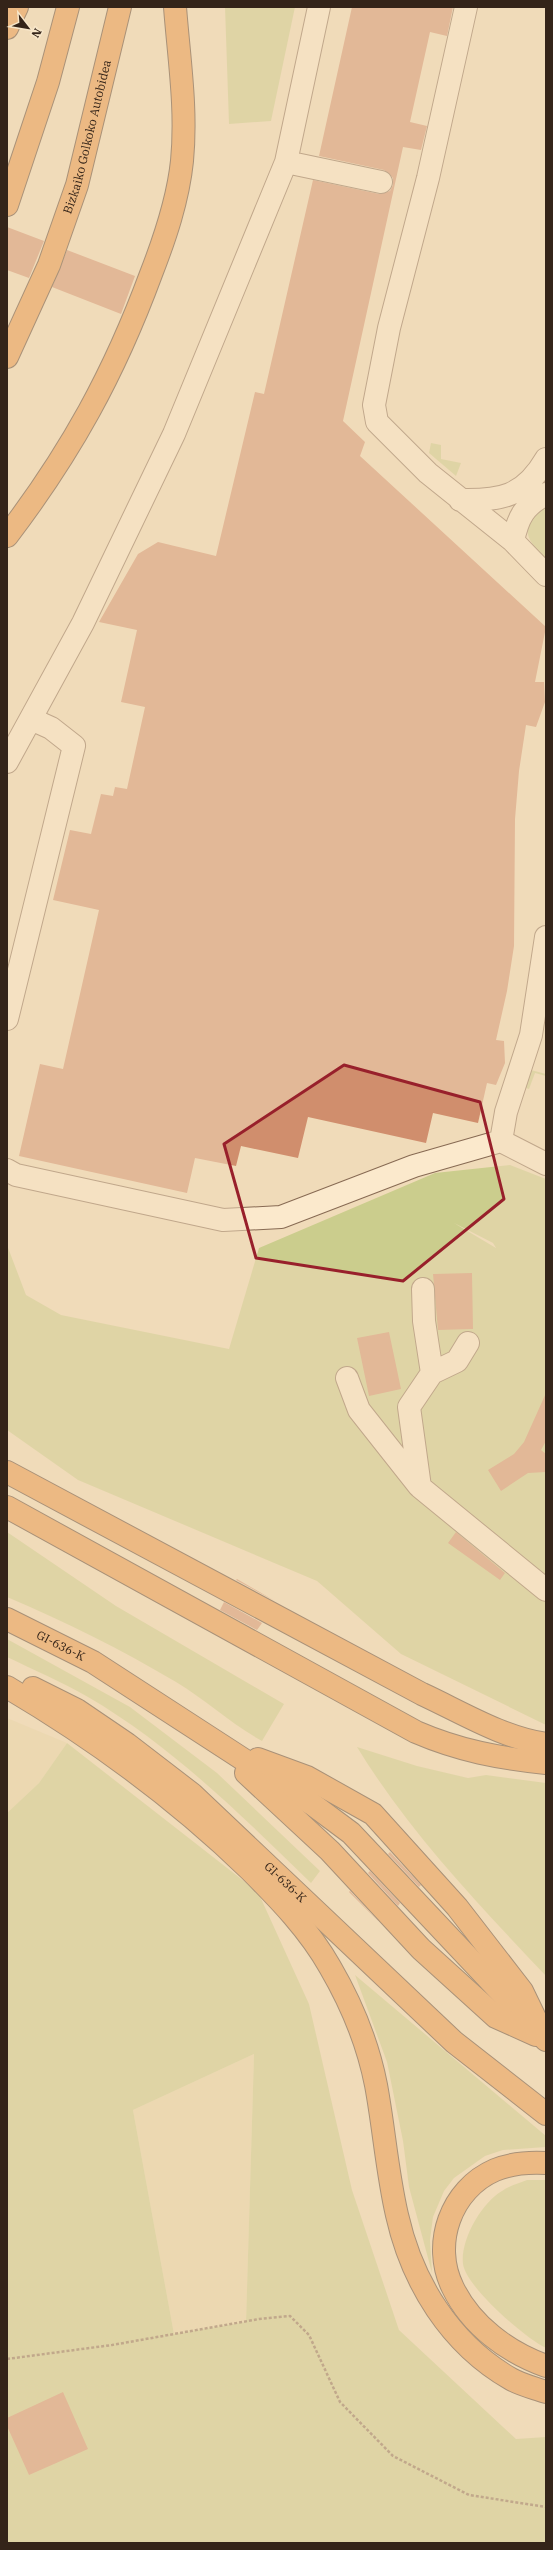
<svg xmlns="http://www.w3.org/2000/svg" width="553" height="2550" font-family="'IBM Plex Serif',serif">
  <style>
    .farmland { fill: #e6d6a6 }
    .green { fill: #cbcd8d; fill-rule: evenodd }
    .building { fill: #d08e6d }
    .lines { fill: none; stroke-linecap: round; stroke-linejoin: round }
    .minor-casing { stroke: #876a53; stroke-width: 24 }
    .highway-casing { stroke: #533928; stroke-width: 24 }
    .path { stroke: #876a53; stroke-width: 2.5; stroke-dasharray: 3 2; stroke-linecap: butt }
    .minor { stroke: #fbe9cc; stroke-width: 22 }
    .highway { stroke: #e69142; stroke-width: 22 }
    .marked { fill: none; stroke: #98202b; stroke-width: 3; stroke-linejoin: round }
    .labels { text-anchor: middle; stroke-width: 3; stroke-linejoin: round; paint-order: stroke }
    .street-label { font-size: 12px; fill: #342419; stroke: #f7e6c9 }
  </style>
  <rect width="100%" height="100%" fill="#f0dbb9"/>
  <path class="farmland" d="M7,1718L67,1743L39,1783L7,1813Z
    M254,2054L246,2322L174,2334L133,2110Z"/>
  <path class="green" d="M225,7H295L271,121L229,124Z
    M431,443L441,445V459L461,463L456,476L429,453Z
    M546,506V559C523,537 520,526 546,506Z
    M531,1070L546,1074V1076L535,1073L529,1089L526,1088Z
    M510,1165L546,1179V1725L401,1654L317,1581L78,1480L7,1430V1245L26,1295L61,1315L229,1349L259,1248L435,1173ZM454,1223L493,1243L496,1248Z
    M7,1532L116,1606L284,1704L262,1741C231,1724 206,1700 176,1682C122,1650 64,1621 7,1597Z
    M7,1639L130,1707L217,1773L320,1871L311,1883C242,1816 172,1746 88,1697C62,1682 34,1670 7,1657Z
    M67,1743L258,1892L309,2004L352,2190L399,2330L516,2439L546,2437V2543H7V1813L39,1783ZM254,2054L246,2322L174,2334L133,2110Z
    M357,1747L417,1766L468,1778L486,1775L546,1783V1976C478,1904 409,1832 357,1747Z
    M355,1975L546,2136V2147L503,2150L485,2156L454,2178L444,2191L433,2217L430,2240L432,2273L409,2187L403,2141L387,2062Z
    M527,2180H546V2348C526,2339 466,2287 463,2264C460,2241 481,2203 502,2191C509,2186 519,2183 527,2180Z"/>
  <path class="building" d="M352,7H453L447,36L430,32L410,122L427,126L421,150L403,147L343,421L365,442L360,456L546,627L535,682H544L545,702L536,727L526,725L519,771L515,819L514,946L507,991L496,1040L504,1041L505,1063L496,1085L487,1083L478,1123L433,1113L426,1143L308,1117L298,1158L241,1146L236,1166L195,1158L187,1193L19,1156L40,1064L63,1069L99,910L53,900L70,830L91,834L101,794L113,796L115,787L127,789L145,707L121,702L137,630L99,622L138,554L158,542L216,556L255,392L264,394L313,180L379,194L390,191L393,185V178L384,170L319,156Z
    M7,227L44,241L29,278L7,270Z
    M67,250L135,276L121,314L52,287Z
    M472,1273L473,1329L438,1330L433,1274Z
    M389,1332L401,1389L369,1396L357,1338Z
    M546,1393V1441L541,1450L546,1454V1472L528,1473L501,1491L488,1470L514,1454L524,1442Z
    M456,1532L505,1573L500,1580L448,1543Z
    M237,1579L275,1601L236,1580Z
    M224,1602L262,1623L257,1630L220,1610Z
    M390,1852L421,1885L419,1887L388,1854Z
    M370,1871L400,1903L398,1906L368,1873Z
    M350,1891L379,1922L349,1892Z
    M63,2392L88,2449L29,2475L7,2426V2418Z"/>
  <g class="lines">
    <g class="minor-casing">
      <path id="minor" d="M466,7L428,178L389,328L374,405L377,422L428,473L513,541
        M286,162L381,182
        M546,494C524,506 518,517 513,541L546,575
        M460,500C500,501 524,497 546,459
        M7,762L83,623L174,434L286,162L319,7
        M7,1019L74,746L51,728L31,719
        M501,1141L506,1112L531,1035L546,937
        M7,1170L16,1175L223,1220L281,1217L414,1166L501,1141L546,1164
        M423,1289L424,1321L432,1373
        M468,1343L457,1361L432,1373L409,1407L420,1487L546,1590
        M347,1378L359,1410L419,1486"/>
    </g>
    <g class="highway-casing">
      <g id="highway">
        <path d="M7,28L17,7"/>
        <path d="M7,205L48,82L68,7"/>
        <path id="s1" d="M7,357L49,265L77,185L120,7"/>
        <path d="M7,536C71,452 114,374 151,274C165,238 178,200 182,161C187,109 179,59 175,7"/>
        <path d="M7,1472L422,1694C461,1712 503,1738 546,1744"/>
        <path d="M7,1507L416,1732C460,1751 499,1758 546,1763"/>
        <path id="s2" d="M7,1619L93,1662L312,1804L351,1833L546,2040"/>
        <path d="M7,1687C95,1739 177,1799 250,1870C280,1900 309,1930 330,1967C351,2003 368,2044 376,2085C384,2128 387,2172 397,2215C412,2282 450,2344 511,2379C521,2385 535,2388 546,2392"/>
        <path id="s3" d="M33,1688L77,1710L127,1744L192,1794L454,2042L546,2114"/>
        <path d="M258,1759L307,1777L373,1814L457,1907L522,1991L536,2020"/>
        <path d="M246,1773L330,1851L421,1949L496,2017L536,2035"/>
        <path d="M546,2163C528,2162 512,2163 495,2170C451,2189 431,2244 453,2288C471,2325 507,2352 546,2366"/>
      </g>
    </g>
    <path class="path" d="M7,2359L112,2345L259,2319L290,2316L309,2335L340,2402L393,2456L469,2495L546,2507"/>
    <use href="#minor" class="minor"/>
    <use href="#highway" class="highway"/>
  </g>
  <path d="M0 0H553V2550H0ZM344,1065L480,1102L504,1199L403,1281L256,1258L224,1144Z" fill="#f0dbb9" fill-opacity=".55" fill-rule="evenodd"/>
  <path class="marked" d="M344,1065L480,1102L504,1199L403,1281L256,1258L224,1144Z"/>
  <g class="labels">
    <g class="street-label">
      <text dy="4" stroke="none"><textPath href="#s1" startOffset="235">Bizkaiko Golkoko Autobidea</textPath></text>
      <text dy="4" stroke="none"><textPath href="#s2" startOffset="60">GI-636-K</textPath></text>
      <text dy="4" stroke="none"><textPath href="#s3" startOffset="320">GI-636-K</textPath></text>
    </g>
  </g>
  <rect width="553" height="2550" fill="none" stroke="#342419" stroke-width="16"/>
  <g transform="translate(28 28) rotate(121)" stroke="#f7e6c9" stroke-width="3" paint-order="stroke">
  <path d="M0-3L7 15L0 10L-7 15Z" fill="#342419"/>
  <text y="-6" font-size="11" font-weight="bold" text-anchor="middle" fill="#342419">N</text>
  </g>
</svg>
